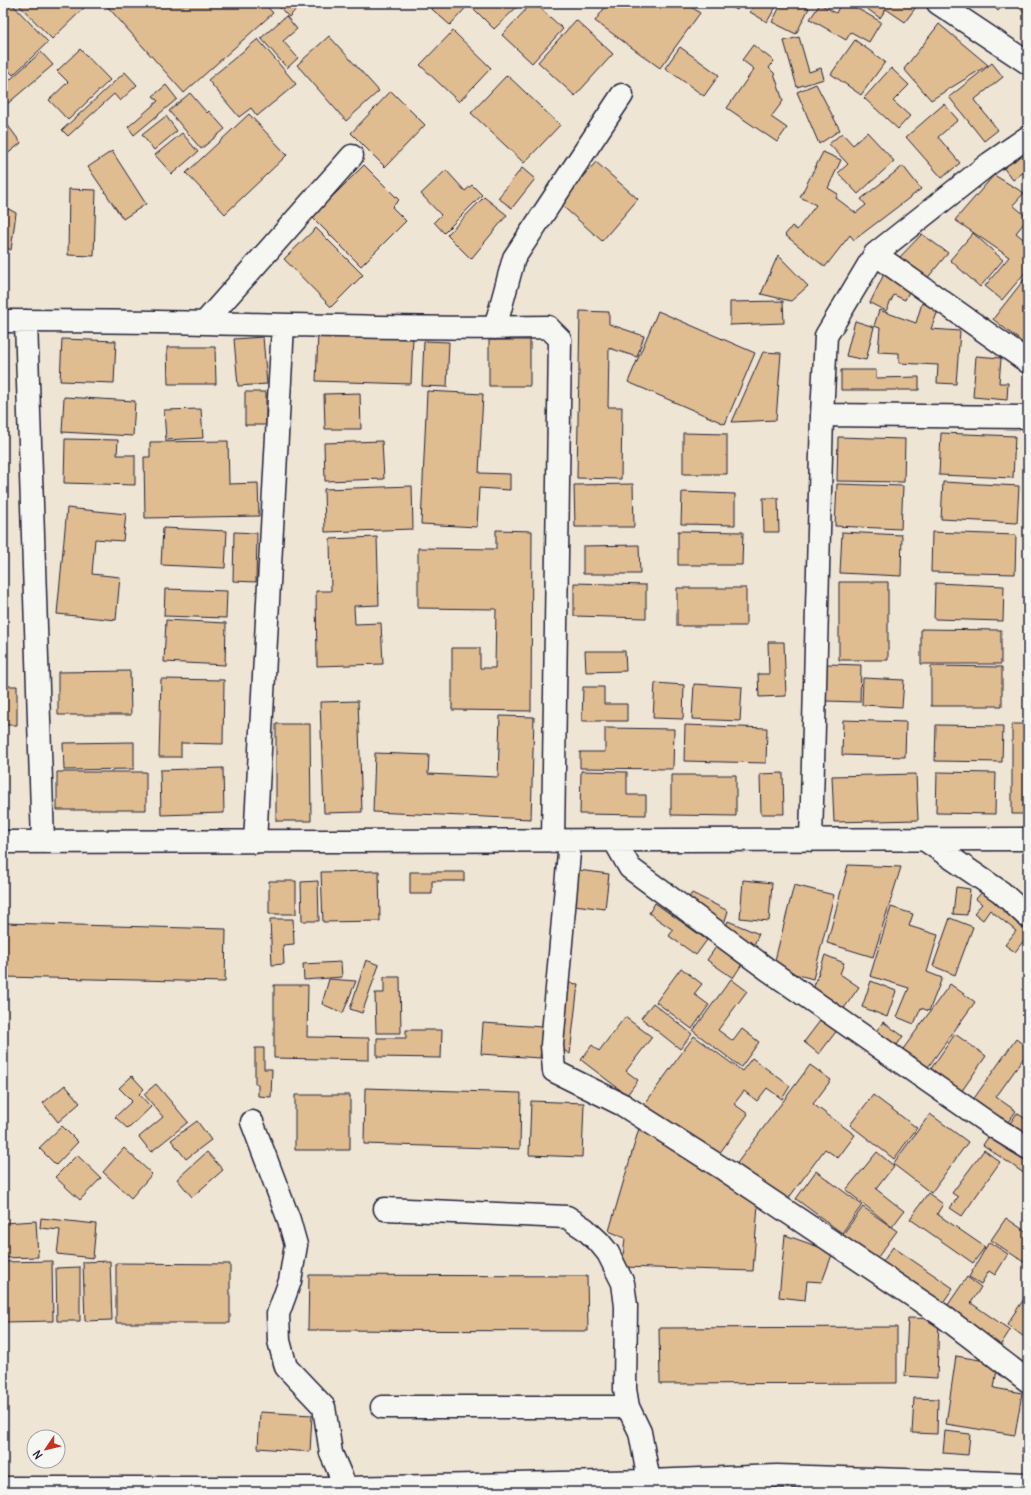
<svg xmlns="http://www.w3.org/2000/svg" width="1031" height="1495" font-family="Delius,sans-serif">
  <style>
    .building { fill: #e0bc91; stroke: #22223b }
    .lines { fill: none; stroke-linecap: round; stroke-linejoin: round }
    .minor-casing { stroke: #22223b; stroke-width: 25 }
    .tertiary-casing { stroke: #22223b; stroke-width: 25 }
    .minor { stroke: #f6f6f2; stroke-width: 22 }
    .tertiary { stroke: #f6f6f2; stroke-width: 22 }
  </style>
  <rect width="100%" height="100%" fill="#efe5d5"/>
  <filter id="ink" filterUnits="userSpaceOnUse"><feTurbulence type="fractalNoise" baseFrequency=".025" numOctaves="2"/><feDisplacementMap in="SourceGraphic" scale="8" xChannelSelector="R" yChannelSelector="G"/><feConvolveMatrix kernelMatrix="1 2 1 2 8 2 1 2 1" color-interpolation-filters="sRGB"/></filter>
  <g filter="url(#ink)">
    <path class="building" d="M3,3H11L48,42L13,75L3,64Z
      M17,3H55L57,5L59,3H89L52,39Z
      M110,3H264L273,13L184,93L107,6Z
      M277,3H302L289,17L276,4Z
      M425,3H470L450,25Z
      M475,3H521L494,29L472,7Z
      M532,3H535L563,29L532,63L502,35Z
      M608,3H686L700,13L660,68L595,21Z
      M725,3H742L737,10Z
      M755,3H778L767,22L750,12Z
      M782,3H798L809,8L796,34L772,22Z
      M841,3H848L881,22L869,42L851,32L846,40L810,19L820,4L836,13Z
      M870,3H910L916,7L905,22L886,9L880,18L866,8Z
      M990,3H1005L998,11Z
      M1015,3H1028V17Z
      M286,16L297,29L283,41L298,58L287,68L261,38Z
      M576,20L613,54L575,96L538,62Z
      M939,24L988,65L931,100L904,69Z
      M453,31L491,68L459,102L420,65Z
      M329,36L379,91L346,121L297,65Z
      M799,37L809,72L821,68L824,79L797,87L784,41Z
      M258,39L296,84L257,116L251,108L239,117L208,80Z
      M855,40L885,62L861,95L831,74Z
      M753,45L774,61L769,68L774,73L783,101L771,117L787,128L777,142L727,108L754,69L742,60Z
      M680,47L719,75L704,96L665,68Z
      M80,49L110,80L68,120L49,100L68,82L57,71Z
      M41,52L53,65L6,105L3,101V86Z
      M992,63L1003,77L974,100L998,130L984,141L949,97Z
      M891,68L909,85L893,101L910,116L898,129L864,98Z
      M125,72L137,85L120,101L114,94L68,136L62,130Z
      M507,75L560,125L524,163L471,113Z
      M816,84L840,130L819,144L797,92Z
      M166,85L177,99L134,135L128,127L158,101L153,96Z
      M391,91L425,125L385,167L351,133Z
      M190,93L207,113L209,111L225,129L201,149L169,111Z
      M944,104L958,120L938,137L960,163L942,178L906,137Z
      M249,114L287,155L225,214L186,173Z
      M166,116L177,131L154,150L142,135Z
      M3,119L21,143L6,155L3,151Z
      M867,132L894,161L858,194L838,173L848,164L829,144L842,133L853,145Z
      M182,133L198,152L172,174L155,155Z
      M1028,147V169L1013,180L1002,166Z
      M112,151L146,204L123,219L88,167Z
      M823,152L841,160L828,188L838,194L836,198L856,213L866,205L861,199L903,166L921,189L854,240L850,235L825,267L785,235L792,226L797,230L816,205L800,197Z
      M596,162L638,199L602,241L559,203Z
      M364,165L399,200L392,207L406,221L361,266L312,217Z
      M522,168L535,179L512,208L498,198Z
      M446,170L465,191L472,185L482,195L444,233L434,222L441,215L421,194Z
      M994,175L1024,193L1013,205L1028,218L1016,233L1028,243V269L1002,300L985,286L1009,257L955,220Z
      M69,189L96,190L94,256L68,255Z
      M484,197L507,215L471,259L447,235Z
      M3,206L16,213L11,250L3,246Z
      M316,228L363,275L331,307L284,259Z
      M973,233L1003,260L980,287L950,260Z
      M922,234L948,253L925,281L898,259Z
      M778,255L808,286L791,301L761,294Z
      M884,274L911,287L905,300L894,295L886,311L870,303Z
      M1026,277L1028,279V301L1025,304L1028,306V347L993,319Z
      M783,301L784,323L730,325V302Z
      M922,303L939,308L931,329L960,331L956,384L937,383L938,365L899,363V353L878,352L880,328L874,326L879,310L916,323Z
      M580,311L609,312V324L644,336L637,357L609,348L608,407H622L621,479L577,478Z
      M658,311L755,353L725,424L628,382Z
      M855,321L874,327L866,360L846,356Z
      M318,334L413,337L411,384L316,381Z
      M263,337L267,384L238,386L234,339Z
      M62,339L116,341L114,383L60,381Z
      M489,340H530V386H489Z
      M424,341L449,342L447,387L422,386Z
      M167,347H215L216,384H168Z
      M763,352L781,353L776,420L732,422Z
      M976,356L1001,358L999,383H1008L1007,400L973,397Z
      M841,370H876V378L919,377V390H841Z
      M427,391L483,394L479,473L510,474V490L479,488L477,527L421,524Z
      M245,392H266V425H245Z
      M360,393L361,429H325L324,394Z
      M64,397L135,401L133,436L62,432Z
      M201,409L203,438L166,440L164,410Z
      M683,433L727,434V474H683Z
      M941,433L1015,436L1013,478L939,475Z
      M838,437L905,439L904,482L837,481Z
      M65,439L118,440L117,455H135V485L64,483Z
      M228,441L229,484L258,483L259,516L145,518L144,457H150V442Z
      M382,441L384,479L325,481L324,443Z
      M943,482L1019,486L1017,523L941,519Z
      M633,484L634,527H575L574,485Z
      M837,484L903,486L901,529L835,526Z
      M412,486L413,529L325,532L324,489Z
      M682,492L735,494V525L681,524Z
      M763,498H778L779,532H764Z
      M67,508L126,514L123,541L95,539L92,574L120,577L116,620L57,614Z
      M163,528L227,531L225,568L161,565Z
      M496,530L532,531L531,711L452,710V648H480V668H495L496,609L418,608V548L496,549Z
      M678,531L743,532L742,565H678Z
      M234,532L257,533L256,582L233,581Z
      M842,532L902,535L901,576L840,573Z
      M932,532L1016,535L1015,574L931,572Z
      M377,537L379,605L354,606L355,624L381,623L383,664L317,666L316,591H331L330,539Z
      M639,545L640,574H583V546Z
      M839,582H888V660H839Z
      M574,583L646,585V618L574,616Z
      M935,583L1004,586L1003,621L934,619Z
      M677,588H746V626H677Z
      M165,589L227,591L226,618L164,616Z
      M166,620L226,623L225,665L164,662Z
      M921,629L1001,630V664H921Z
      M768,642H784L786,696L759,697L758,674H769Z
      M585,651H625L626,671L586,672Z
      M827,664L861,665L860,702L826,701Z
      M931,666L1002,667V706H931Z
      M130,671L131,715H58V672Z
      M863,678L904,680L902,707L862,705Z
      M161,679L224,680L223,744L181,743V757H159Z
      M655,683L684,685L683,719L653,718Z
      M694,684L742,687L740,721L692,719Z
      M3,686H17V725H3Z
      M583,687H604V704H627V721H582Z
      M358,701L362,812L324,813L320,702Z
      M500,716L534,717L531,819L373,812L375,753L429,755L428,774L498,777Z
      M843,720L906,722L905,757L842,755Z
      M276,724H310L311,821H276Z
      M1012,724H1028V814H1012Z
      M685,725L767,728L766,763L684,761Z
      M936,725L1003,726L1002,762L935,761Z
      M605,728L674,729L673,769L580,768V752H605Z
      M134,742V769L64,770L63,743Z
      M223,768L224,813L161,815L160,770Z
      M581,771L627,772V795H646V815L580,814Z
      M57,772H146V810H57Z
      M937,772L996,773L995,814L936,813Z
      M783,773L784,814H761L760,774Z
      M916,774L918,820L834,822L832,776Z
      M671,775H736V816L671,815Z
      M848,865L901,867L873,957L827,943Z
      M578,870L609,874L605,909L574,905Z
      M379,871L380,921L323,922L321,872Z
      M410,872H464V881H432V894H410Z
      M743,880L772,883L769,921L740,918Z
      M269,881H296V914H269Z
      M318,881L319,921H302L301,882Z
      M794,885L834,895L813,979L773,968Z
      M956,887L970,889L967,915L953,914Z
      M982,892L1028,928V935L1015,952L1005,945L1016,931L990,910L983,920L974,913L982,904L976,899Z
      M692,893L728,911L721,934L682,908Z
      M655,903L707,940L696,955L669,936L673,930L649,913Z
      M891,907L913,914L909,926L938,935L927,972L942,978L929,1011L921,1008L914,1024L897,1017L909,988L870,976Z
      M950,918L973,927L955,975L933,966Z
      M270,919H293L294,944L283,945L284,964L272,965Z
      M728,921L759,934L752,949L722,936Z
      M3,923L226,929L225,982L3,977Z
      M718,944L744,961L733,978L707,960Z
      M825,955L844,963L840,974L859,987L840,1014L812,992Z
      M366,960L379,965L362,1013L350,1009Z
      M341,962L342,977L304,980L303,964Z
      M681,968L702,984L694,994L709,1005L692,1029L656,1002Z
      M384,977H400L401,1033H376L375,993H384Z
      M329,979L356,981L343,1013L322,1004Z
      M731,979L747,991L718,1030L733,1041L742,1029L759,1042L741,1067L693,1031Z
      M871,981L896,991L887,1017L862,1007Z
      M561,982L578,984L570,1054L554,1044Z
      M950,984L975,1002L923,1074L898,1056Z
      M274,985H308L307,1037L369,1038V1060L274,1058Z
      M653,1003L692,1034L680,1049L641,1018Z
      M625,1017L652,1037L626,1071L638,1080L627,1095L581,1060L592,1045L599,1051Z
      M823,1017L838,1029L819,1054L804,1042Z
      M883,1022L903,1036L893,1051L872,1037Z
      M483,1023L543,1027L540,1058L481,1054Z
      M406,1030H442L441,1058L377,1057V1038H406Z
      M955,1034L986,1056L959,1095L928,1073Z
      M694,1036L742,1071L752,1058L790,1086L782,1099L767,1088L757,1101L744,1091L734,1104L748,1114L716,1158L644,1105Z
      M1016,1039L1028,1048V1052L996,1097L1016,1111L1004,1128L970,1104Z
      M255,1048H264V1069H272L271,1097L258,1096V1084H255Z
      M810,1065L831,1080L813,1104L855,1135L838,1158L825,1149L785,1203L735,1166Z
      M132,1076L144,1089L139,1094L151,1107L128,1129L115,1117L132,1101L119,1088Z
      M156,1084L188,1122L151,1152L139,1137L163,1117L144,1094Z
      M65,1085L80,1103L58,1122L43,1103Z
      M365,1088L521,1093L520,1149L364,1144Z
      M295,1095H350V1150H295Z
      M873,1095L917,1128L894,1159L850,1125Z
      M531,1101L584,1103L582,1157L529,1155Z
      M1017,1113L1028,1121V1142L1007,1128Z
      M930,1114L968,1142L931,1193L893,1164Z
      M197,1121L211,1140L186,1159L171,1140Z
      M640,1125L758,1204L753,1271L622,1267L625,1238L609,1231Z
      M62,1126L78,1142L56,1165L39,1148Z
      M993,1130L1028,1155V1176L983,1145Z
      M124,1148L152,1174L131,1198L103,1172Z
      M984,1150L1000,1162L962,1216L950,1208L958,1197L952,1193Z
      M207,1152L223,1170L192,1197L177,1179Z
      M877,1152L894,1166L876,1189L904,1211L892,1227L846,1190Z
      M77,1155L101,1178L80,1200L55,1177Z
      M816,1171L862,1205L842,1233L796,1199Z
      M928,1193L943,1204L937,1214L985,1247L973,1263L910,1219Z
      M863,1207L897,1231L872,1265L838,1241Z
      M41,1218L96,1224L93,1258L57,1254L60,1230L40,1228Z
      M1006,1218L1028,1233V1265L991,1240Z
      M36,1221L38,1257L3,1258V1223Z
      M785,1235L833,1252L822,1282L807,1281L805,1300L779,1297Z
      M989,1242L1008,1254L995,1275L989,1271L981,1284L969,1277Z
      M893,1247L953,1288L940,1307L880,1266Z
      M52,1261L53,1321L3,1322V1262Z
      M110,1261L112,1320L85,1321L83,1262Z
      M116,1263L230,1264V1323H116Z
      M80,1267V1321H57L56,1268Z
      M309,1275L587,1276L588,1331L308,1330Z
      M967,1277L981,1287L971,1303L1010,1330L1000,1346L945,1309Z
      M1024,1299L1028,1302V1331L1024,1337L1007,1324Z
      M908,1318L939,1319L937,1378L905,1376Z
      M897,1327V1383L660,1384L659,1328Z
      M1028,1337V1347L1024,1344Z
      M956,1356L998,1363L994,1388L1022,1393L1015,1435L946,1424Z
      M914,1398L938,1399L937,1434L912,1433Z
      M260,1412L312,1415L310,1452L258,1448Z
      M1028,1416V1453L1022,1452Z
      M945,1431L970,1434L968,1455L943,1453Z"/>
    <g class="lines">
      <g class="minor-casing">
        <path id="minor" d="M938,3L1028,63
          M875,254L1028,362
          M3,321C71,321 138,321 206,323C320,326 434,329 548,327L560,339L553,841
          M26,321L43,842
          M205,322L352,156
          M495,328L514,258L622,95
          M822,415L1028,417
          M614,840L630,868L767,969L994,1127L1028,1148
          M811,840L822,415L826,336L875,254L990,163L1028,137
          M925,840L1001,892L1028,917
          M570,841L552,1045L554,1071L623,1105L725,1170L943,1316L1028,1381
          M3,842L1028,839
          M255,842L283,325
          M252,1122L289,1220L296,1245L290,1281L278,1314L279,1341L286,1367L324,1407L331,1453L346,1488
          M385,1209L567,1217L585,1229L599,1242L608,1253L623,1283L626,1306L625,1389L628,1407L640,1432L649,1481L650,1492
          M382,1407H628"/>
      </g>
      <g class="tertiary-casing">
        <path id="tertiary" d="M3,1488H346L649,1481L777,1476L1028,1484"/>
      </g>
      <use href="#minor" class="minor"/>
      <use href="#tertiary" class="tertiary"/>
    </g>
  </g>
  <rect width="1031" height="1495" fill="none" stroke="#f6f6f2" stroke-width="16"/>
  <rect x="8" y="8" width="1015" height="1479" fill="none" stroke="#22223b" stroke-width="1.5" filter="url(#ink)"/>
  <g transform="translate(46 1449) rotate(235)"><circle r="19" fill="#f6f6f2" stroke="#a1a1a9"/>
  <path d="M0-3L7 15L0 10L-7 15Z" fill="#c8321e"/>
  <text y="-6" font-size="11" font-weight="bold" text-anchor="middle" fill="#22223b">N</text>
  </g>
</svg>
